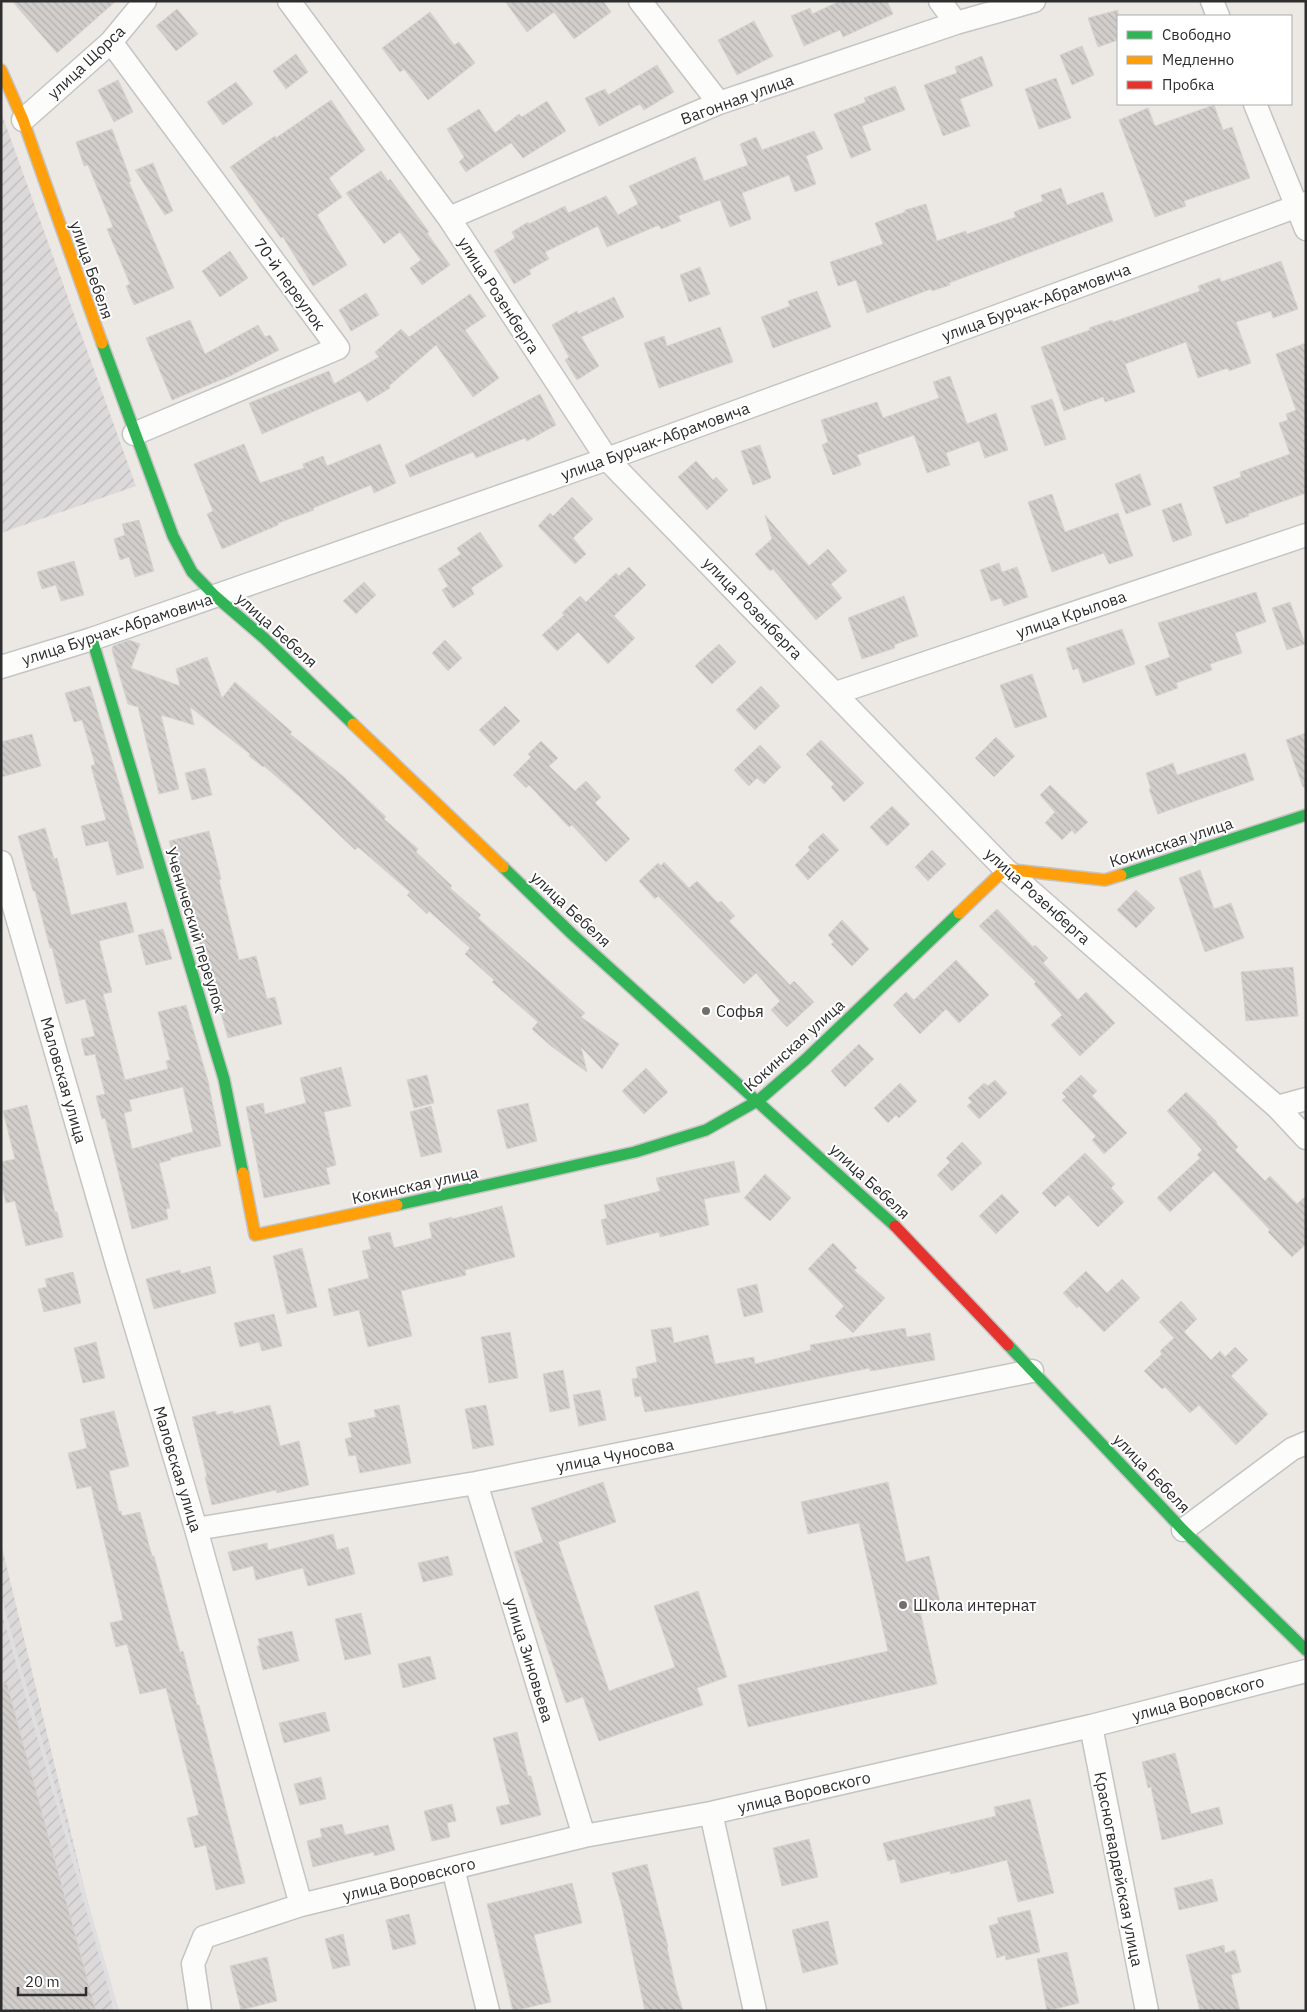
<svg xmlns="http://www.w3.org/2000/svg" width="1307" height="2012" font-family="'IBM Plex Sans',sans-serif">
  <style>
    .industrial { fill: url(#industrial-furrows) }
    .building { fill: url(#building-back-hatch); stroke: #d7d4d0; fill-rule: evenodd }
    .lines { fill: none; stroke-linecap: round; stroke-linejoin: round }
    .street-casing { stroke: #c5c4c5; stroke-width: 25 }
    .fast-casing { stroke: #c5c4c5; stroke-width: 14 }
    .slow-casing { stroke: #c5c4c5; stroke-width: 14 }
    .jam-casing { stroke: #c5c4c5; stroke-width: 14 }
    .street { stroke: #fcfcfb; stroke-width: 22 }
    .fast { stroke: #30b455; stroke-width: 11 }
    .slow { stroke: #ff9f0a; stroke-width: 11 }
    .jam { stroke: #e5322d; stroke-width: 11 }
    .rail { stroke: #dfdfe1; stroke-width: 4 }
    .poi-dot { fill: #706f6e; stroke: #fff; stroke-width: 2 }
    .labels { text-anchor: middle; stroke-width: 4; stroke-linejoin: round; paint-order: stroke }
    .street-label { font-size: 16px; fill: #2e2e2e; stroke: #fff }
    .poi-label { font-size: 16px; fill: #2e2e2e; stroke: #fff; text-anchor: start }
  </style>
  <defs>
    <pattern id="industrial-furrows" width="10" height="10" patternUnits="userSpaceOnUse" patternTransform="scale(1.25)"><rect width="10" height="10" fill="#dcd9db"/><path d="M-1 1l2-2M0 10L10 0M9 11l2-2" fill="none" stroke="#bdbbbc"/></pattern>
    <pattern id="building-back-hatch" width="6" height="6" patternUnits="userSpaceOnUse" patternTransform="scale(1.25)"><rect width="6" height="6" fill="#d1cecb"/><path d="M-1 5l2 2M0 0l6 6M5-1l2 2" fill="none" stroke="#b4b1af"/></pattern>
  </defs>
  <rect width="100%" height="100%" fill="#ece8e4"/>
  <path class="industrial" d="M1,112L136,486L1,533Z
    M1,1543L114,2011H1Z"/>
  <path class="building" d="M12,1H116L57,53Z
    M505,1H603L611,12L574,39L554,12L527,32Z
    M840,1H887L893,14L843,37L840,30L804,46L791,16L810,8L812,14Z
    M177,9L198,34L176,51L156,26Z
    M1118,10V40L1098,47L1088,18Z
    M430,12L454,45L459,42L475,63L428,100L404,69L400,72L382,48Z
    M754,21L773,56L737,75L718,40Z
    M1082,46L1094,75L1072,85L1060,55Z
    M296,54L308,72L286,89L273,71Z
    M982,56L993,86L960,99L970,126L943,136L924,85L957,73L955,67Z
    M657,65L674,92L644,110L640,104L599,126L585,98L605,89L608,95Z
    M1056,78L1071,118L1039,129L1025,89Z
    M118,80L133,112L114,122L98,90Z
    M236,82L253,104L223,125L207,102Z
    M895,86L905,110L862,126L871,150L851,158L834,114L866,102L864,98Z
    M331,100L365,150L329,178L342,197L317,215L347,265L313,286L283,237L281,238L230,167L275,136L276,138Z
    M547,101L566,131L523,158L511,143L466,172L459,162L464,157L447,129L479,109L495,133L519,114L522,117Z
    M1214,105L1223,130L1232,127L1250,178L1184,201L1186,206L1155,217L1119,120L1148,108L1155,126Z
    M112,129L131,181L129,182L174,288L134,305L126,286L130,284L107,229L113,227L88,165L84,166L76,142Z
    M814,131L823,149L806,156L816,184L795,192L789,175L742,193L751,219L730,227L720,200L678,216L681,221L661,229L659,225L607,247L598,226L545,252L549,259L529,270L531,274L514,284L494,251L515,238L512,232L528,222L529,224L565,206L568,213L606,196L618,215L638,204L629,186L695,157L704,181L748,165L740,144L756,137L762,150Z
    M153,163L173,211L165,215L135,170Z
    M381,171L388,181L390,179L429,232L427,233L450,265L422,285L410,268L421,260L400,232L384,244L346,193Z
    M1061,188L1067,205L1103,192L1113,221L949,283L950,285L932,291L931,289L867,313L856,280L838,286L830,262L883,244L875,223L905,212V210L926,204L937,241L966,231L967,234L1016,217L1014,212L1043,201L1041,195Z
    M230,251L248,278L220,297L202,271Z
    M1281,261L1298,309L1273,318L1271,311L1236,322L1251,363L1229,371L1228,368L1198,378L1186,342L1125,364L1135,392L1105,402L1103,397L1064,411L1041,347L1090,330L1089,328L1112,320L1113,322L1200,291L1198,286L1220,278L1221,282Z
    M700,267L710,294L689,302L680,275Z
    M817,291L831,327L773,348L761,317L790,306L788,301Z
    M366,293L379,315L351,331L339,310Z
    M470,294L486,316L465,330L499,378L473,397L436,345L389,386L390,388L367,402L360,391L262,434L249,403L329,371L334,384L379,357L375,352L401,329L409,337Z
    M614,297L624,317L581,337L599,366L577,380L565,360L569,357L552,325L577,311L578,314Z
    M190,320L205,354L258,325L265,337L270,335L279,350L230,376L172,400L146,338Z
    M720,327L733,362L659,388L644,343L664,336L667,346Z
    M1306,343V493L1248,514L1249,516L1226,524L1213,487L1241,477L1240,472L1290,454L1279,423L1288,420L1286,414L1296,410L1276,354Z
    M950,376L967,424L996,413L1008,450L985,458L979,441L946,453L950,465L927,473L914,435L857,455L861,465L833,475L822,445L828,442L821,420L877,402L883,418L939,398L933,382Z
    M540,394L556,425L527,441L525,438L476,458L473,452L410,477L405,465Z
    M1052,399L1066,439L1045,446L1031,406Z
    M244,444L260,483L304,468L303,464L323,456L327,466L380,444L396,483L374,493L371,485L313,508L314,510L278,523V525L222,549L207,514L213,511L194,464Z
    M760,445L771,478L753,485L741,451Z
    M696,461L713,480L716,477L728,490L707,510L678,477Z
    M1140,474L1151,505L1126,514L1115,484Z
    M1052,494L1065,532L1118,513L1133,556L1109,564L1104,553L1052,572L1028,502Z
    M572,497L593,519L573,538L586,554L575,564L538,526L550,513L553,516Z
    M1181,503L1192,535L1173,542L1162,510Z
    M765,515L809,566L828,549L847,571L831,584L842,598L816,620L773,569L770,571L755,554L772,539Z
    M139,520L154,571L135,577L129,557L120,560L114,539L125,535L122,524Z
    M480,532L503,566L471,588L474,594L453,608L442,590L448,586L438,569L461,554L457,548Z
    M74,561L84,595L61,601L56,585L42,589L37,572Z
    M999,563L1002,572L1017,567L1028,597L1004,606L1001,598L991,601L980,570Z
    M629,567L646,585L614,616L635,638L608,664L578,632L557,651L542,635L564,615L562,613L580,596L586,602L616,573L619,576Z
    M364,582L376,595L356,614L343,601Z
    M1256,592L1266,622L1235,633L1242,653L1210,664L1212,670L1176,683L1178,688L1156,696L1145,666L1170,657L1158,623Z
    M904,596L918,636L894,645L895,648L862,659L848,618Z
    M1290,602L1305,644L1287,650L1272,608Z
    M1122,629L1135,664L1083,683L1078,668L1073,670L1066,648Z
    M129,640L140,644L131,668L180,686L176,669L207,657L222,698L235,682L292,732L290,734L343,776L386,817L384,819L418,849L416,852L452,886L450,888L481,915L478,918L585,1013L581,1017L619,1044L602,1069L581,1047L587,1072L551,1046L532,1029L538,1022L492,982L494,980L465,954L470,948L429,911L427,914L407,895L410,892L358,847L355,850L300,797L264,766L263,767L249,756L250,754L190,707L194,725L161,715L179,789L159,794L138,707L128,704L112,650L113,646Z
    M445,640L462,658L448,671L432,653Z
    M719,644L736,662L712,684L695,666Z
    M1032,674L1047,717L1015,728L1000,685Z
    M90,686L144,868L117,875L108,841L86,846L81,826L106,820L91,766L95,764L82,720L74,722L65,693Z
    M761,686L780,706L755,730L736,710Z
    M505,706L520,721L494,746L479,730Z
    M1306,733V787H1303L1286,740Z
    M32,734L41,766L1,777V742Z
    M996,737L1015,756L994,777L975,758Z
    M821,740L864,783L844,802L831,787L834,784L806,754Z
    M541,741L558,758L549,766L575,791L586,781L601,797L595,803L630,839L606,862L572,825L569,827L529,785L526,788L513,775L531,757L528,754Z
    M760,745L781,767L764,784L757,778L749,786L734,770Z
    M1245,753L1254,780L1158,814L1149,789H1151L1146,773L1173,763L1177,775Z
    M205,768L212,795L192,800L185,773Z
    M1050,785L1088,822L1075,834L1072,830L1062,840L1045,823L1055,812L1040,795Z
    M892,806L910,824L887,846L870,827Z
    M45,828L54,859L57,858L71,915L126,902L134,932L99,941L112,992L103,994L125,1080L168,1069L166,1061L170,1060L158,1012L186,1005L208,1081L221,1146L170,1158L171,1160L159,1163L170,1208L166,1209L168,1219L132,1229L105,1118L102,1119L96,1096L105,1094L95,1054L85,1056L81,1039L95,1036L85,999L66,1004L52,948H50L35,891H33L18,836ZM183,1087L193,1132L132,1149L124,1113L132,1111L129,1100Z
    M209,831L221,879L219,880L239,960L256,956L267,999L275,997L282,1024L228,1038L216,997H217L205,950L202,951L169,841Z
    M823,833L839,850L808,880L795,865L810,850L808,847Z
    M932,850L946,864L928,881L915,867Z
    M664,862L689,888L697,881L718,903L721,901L735,916L729,921L790,985L794,981L814,1002L787,1027L771,1010L780,1001L756,973L744,984L658,896L655,899L639,881L658,863L661,866Z
    M1200,870L1214,909L1231,903L1244,938L1205,952L1179,878Z
    M1136,890L1155,908L1136,928L1117,910Z
    M997,909L1033,947L1035,945L1048,958L1043,963L1078,1000L1086,992L1115,1023L1080,1056L1051,1025L1062,1015L1034,984L1036,982L979,926Z
    M842,920L869,949L852,966L831,944L834,942L828,935Z
    M163,929L172,959L146,965L138,935Z
    M956,960L989,995L959,1023L946,1009L920,1034L893,1005L906,992L914,1000Z
    M1293,967L1298,1016L1246,1021L1241,972Z
    M859,1044L874,1059L845,1087L831,1071Z
    M341,1067L351,1106L324,1112L336,1165L326,1168L330,1184L264,1198L246,1107L263,1103L265,1114L306,1103L300,1078Z
    M646,1068L668,1092L644,1114L622,1091Z
    M427,1075L434,1103L414,1108L407,1080Z
    M1081,1075L1097,1091L1092,1096L1127,1133L1104,1154L1092,1140L1096,1136L1062,1100L1066,1097L1062,1093Z
    M995,1080L1007,1093L979,1119L967,1106L972,1102L968,1098L984,1083L988,1086Z
    M900,1083L917,1101L899,1118L896,1115L888,1123L874,1108Z
    M1186,1092L1217,1122L1216,1123L1238,1147L1235,1150L1265,1181L1270,1176L1297,1204L1306,1196V1244L1292,1257L1268,1232L1270,1230L1214,1171L1170,1212L1157,1198L1200,1158L1197,1155L1202,1150L1167,1111Z
    M528,1103L537,1141L507,1149L497,1110Z
    M27,1105L55,1212H57L63,1237L26,1246L15,1201L6,1203L1,1183V1162L15,1159L3,1111Z
    M431,1106L442,1152L421,1157L410,1112Z
    M962,1142L982,1163L952,1191L937,1175L950,1162L946,1158Z
    M1085,1153L1115,1184L1111,1188L1124,1202L1098,1227L1068,1195L1055,1207L1042,1193Z
    M734,1161L740,1192L704,1199L709,1225L660,1237L659,1232L607,1245L601,1220L607,1218L604,1205L660,1191L656,1178Z
    M765,1174L791,1198L770,1221L744,1198Z
    M1002,1194L1019,1212L996,1234L979,1216Z
    M502,1206L515,1257L465,1270L466,1275L401,1291L412,1336L368,1347L359,1310L334,1316L328,1289L369,1278L362,1251L371,1249L368,1237L390,1232L394,1248L432,1238L429,1223L452,1217V1219Z
    M833,1243L857,1268L854,1270L885,1298L853,1333L835,1316L844,1306L808,1269Z
    M302,1248L317,1307L287,1314L273,1256Z
    M210,1266L216,1293L154,1309L146,1279L180,1270L181,1274Z
    M1086,1271L1107,1293L1122,1279L1140,1298L1104,1332L1079,1306L1077,1308L1063,1293Z
    M73,1272L81,1303L44,1312L38,1289L47,1287L45,1279Z
    M757,1284L763,1312L744,1317L737,1289Z
    M1181,1301L1197,1319L1184,1332L1211,1360L1220,1351L1225,1357L1235,1347L1248,1360L1231,1376L1268,1414L1236,1445L1199,1405L1190,1413L1165,1387L1162,1389L1144,1371L1162,1354L1160,1351L1174,1338L1159,1322Z
    M274,1314L282,1346L262,1351L259,1342L240,1347L234,1323Z
    M671,1327L674,1343L708,1335L715,1364L754,1357L755,1364L811,1350L810,1345L905,1328L907,1337L930,1333L935,1360L870,1371V1368L693,1404L645,1412L641,1396L635,1397L632,1379L638,1378L636,1367L657,1362L651,1330Z
    M510,1332L518,1378L489,1383L481,1337Z
    M96,1342L105,1378L83,1383L74,1348Z
    M563,1370L570,1408L550,1412L543,1374Z
    M600,1390L606,1420L579,1426L573,1395Z
    M270,1405L280,1446L299,1441L309,1485L277,1493L276,1490L212,1505L205,1477H207L192,1417L216,1411V1415L233,1411V1414Z
    M399,1405L411,1463L360,1473L356,1455L349,1456L345,1439L352,1437L348,1423L376,1417L374,1410Z
    M486,1405L494,1445L473,1449L465,1409Z
    M114,1411L129,1466L109,1471L119,1512L121,1511L122,1516L140,1512L152,1556H154L180,1652L183,1651L197,1705H199L245,1883L216,1890L206,1845L195,1848L187,1818L199,1815L166,1688L140,1694L127,1644L116,1647L110,1623L123,1620L122,1615L91,1486L77,1489L68,1453L87,1448L80,1419Z
    M603,1482L616,1522L558,1542L609,1691L675,1667L654,1606L698,1591L727,1677L697,1688L703,1705L599,1741L583,1697L566,1703L514,1552L543,1542L531,1508Z
    M888,1482L906,1562L929,1556L940,1602L919,1607L937,1684L748,1727L738,1685L888,1651L859,1523L808,1534L801,1502Z
    M333,1534L337,1550L348,1547L355,1574L308,1586L303,1568L256,1580L253,1566L233,1571L228,1552L267,1543L268,1550Z
    M448,1556L453,1575L423,1582L418,1563Z
    M361,1613L371,1654L345,1660L335,1619Z
    M292,1631L299,1661L263,1670L257,1646H260L258,1639Z
    M430,1656L436,1679L403,1688L398,1664Z
    M7,1684L96,2011H1V1685Z
    M325,1712L330,1731L284,1743L279,1723Z
    M517,1732L528,1776H531L541,1815L501,1825L496,1807L510,1804L493,1738Z
    M1175,1753L1191,1814L1219,1807L1223,1824L1162,1840L1151,1787L1148,1788L1142,1762Z
    M321,1777L326,1799L300,1805L294,1784Z
    M1030,1799L1054,1893L1018,1902L1007,1860L951,1874L950,1871L901,1883L895,1859L888,1861L883,1843L996,1816L994,1807Z
    M452,1804L456,1821L447,1823L450,1837L432,1841L424,1811Z
    M342,1824L345,1835L388,1825L395,1850L374,1856V1852L313,1867L307,1841L322,1837L320,1829Z
    M809,1839L818,1877L782,1886L773,1848Z
    M647,1864L668,1947L667,1948L676,1988L683,2011H645L622,1907L612,1873Z
    M1212,1879L1218,1901L1179,1910L1174,1888Z
    M572,1883L582,1923L534,1935L551,2002L513,2011L487,1904Z
    M1030,1910L1040,1952L1006,1960L1005,1955L997,1958L989,1926L999,1923L997,1918Z
    M409,1914L416,1944L393,1950L386,1920Z
    M828,1921L838,1964L803,1973L792,1930Z
    M343,1934L350,1965L333,1969L325,1939Z
    M1224,1945L1225,1953L1235,1950L1241,1972L1231,1975L1240,2011H1200L1186,1955Z
    M1067,1952L1079,2003L1047,2011L1037,1959Z
    M267,1957L277,2001L241,2010L230,1966Z"/>
  <g class="lines">
    <g class="street-casing">
      <path id="street" d="M289,1L449,218L607,459L1005,869L1277,1107L1306,1138
        M640,1L719,103
        M940,1L956,23
        M1212,1L1218,16
        M111,42L338,348L134,434
        M1255,104L1306,229
        M23,120L111,42L145,1
        M449,218L719,103L956,23L1034,1
        M1,667L92,639L607,459L1306,203
        M836,693L1306,535
        M1,862L117,1264L196,1529L301,1905L204,1937L193,1964L200,2011
        M1277,1107L1306,1099
        M476,1483L584,1836
        M196,1529L476,1483L1032,1371
        M1183,1530L1292,1449L1306,1443
        M1091,1726L1147,2011
        M711,1813L755,2011
        M453,1868L488,2011
        M301,1905L584,1836L711,1813L1091,1726L1306,1671"/>
    </g>
    <g class="fast-casing">
      <path id="fast" d="M102,343L173,536L192,572L215,596L264,638L353,724
        M92,639L224,1079L243,1173
        M503,867L572,934L895,1226
        M1121,875L1306,815
        M397,1205L635,1152L706,1130L759,1100L805,1060L959,913
        M1008,1345L1183,1530L1306,1650"/>
    </g>
    <g class="slow-casing">
      <path id="slow" d="M1,70L23,120L102,343
        M353,724L503,867
        M959,913L1005,869L1105,880L1121,875
        M243,1173L255,1235L397,1205"/>
    </g>
    <g class="jam-casing">
      <path id="jam" d="M895,1226L1008,1345"/>
    </g>
    <use href="#street" class="street"/>
    <use href="#fast" class="fast"/>
    <use href="#slow" class="slow"/>
    <use href="#jam" class="jam"/>
    <path class="rail" d="M1,1603L117,2011"/>
  </g>
  <g class="poi-dot">
    <circle cx="706" cy="1011" r="5"/>
    <circle cx="903" cy="1605" r="5"/>
  </g>
  <g class="labels">
    <g class="street-label">
      <text transform="translate(86 62) rotate(-43)" y="6">улица Щорса</text>
      <text transform="translate(737 99) rotate(-20)" y="6">Вагонная улица</text>
      <text transform="translate(92 270) rotate(71)" y="6">улица Бебеля</text>
      <text transform="translate(290 284) rotate(54)" y="6">70-й переулок</text>
      <text transform="translate(499 295) rotate(57)" y="6">улица Розенберга</text>
      <text transform="translate(1036 302) rotate(-20)" y="6">улица Бурчак-Абрамовича</text>
      <text transform="translate(655 441) rotate(-20)" y="6">улица Бурчак-Абрамовича</text>
      <text transform="translate(753 608) rotate(46)" y="6">улица Розенберга</text>
      <text transform="translate(1071 614) rotate(-19)" y="6">улица Крылова</text>
      <text transform="translate(117 629) rotate(-18)" y="6">улица Бурчак-Абрамовича</text>
      <text transform="translate(277 630) rotate(42)" y="6">улица Бебеля</text>
      <text transform="translate(1171 842) rotate(-18)" y="6">Кокинская улица</text>
      <text transform="translate(1038 896) rotate(42)" y="6">улица Розенберга</text>
      <text transform="translate(571 909) rotate(43)" y="6">улица Бебеля</text>
      <text transform="translate(196 930) rotate(73)" y="6">Ученический переулок</text>
      <text transform="translate(794 1045) rotate(-42)" y="6">Кокинская улица</text>
      <text transform="translate(64 1080) rotate(74)" y="6">Маловская улица</text>
      <text transform="translate(870 1181) rotate(43)" y="6">улица Бебеля</text>
      <text transform="translate(415 1185) rotate(-12)" y="6">Кокинская улица</text>
      <text transform="translate(615 1455) rotate(-11)" y="6">улица Чуносова</text>
      <text transform="translate(178 1469) rotate(73)" y="6">Маловская улица</text>
      <text transform="translate(1152 1473) rotate(46)" y="6">улица Бебеля</text>
      <text transform="translate(530 1660) rotate(73)" y="6">улица Зиновьева</text>
      <text transform="translate(1198 1698) rotate(-15)" y="6">улица Воровского</text>
      <text transform="translate(804 1792) rotate(-13)" y="6">улица Воровского</text>
      <text transform="translate(1119 1869) rotate(79)" y="6">Красногвардейская улица</text>
      <text transform="translate(409 1879) rotate(-14)" y="6">улица Воровского</text>
    </g>
    <g class="poi-label">
      <text x="716" y="1017">Софья</text>
      <text x="913" y="1611">Школа интернат</text>
    </g>
  </g>
  <rect width="1307" height="2012" fill="none" stroke="#2e2e2e" stroke-width="5"/>
  <rect x="1117" y="15" width="175" height="90" fill="#ffffff" stroke="#ababab"/>
  <rect x="1127" y="31" width="25" height="8" fill="#30b455" stroke="#ababab"/>
  <text x="1162" y="40" font-size="15" fill="#2e2e2e">Свободно</text>
  <rect x="1127" y="56" width="25" height="8" fill="#ff9f0a" stroke="#ababab"/>
  <text x="1162" y="65" font-size="15" fill="#2e2e2e">Медленно</text>
  <rect x="1127" y="81" width="25" height="8" fill="#e5322d" stroke="#ababab"/>
  <text x="1162" y="90" font-size="15" fill="#2e2e2e">Пробка</text>
  <path d="M18 1987v8h68v-8" fill="none" stroke="#2e2e2e" stroke-width="2.5"/>
  <text x="25" y="1987" font-size="15" fill="#2e2e2e" stroke="#ffffff" stroke-width="4" paint-order="stroke">20 m</text>
</svg>
